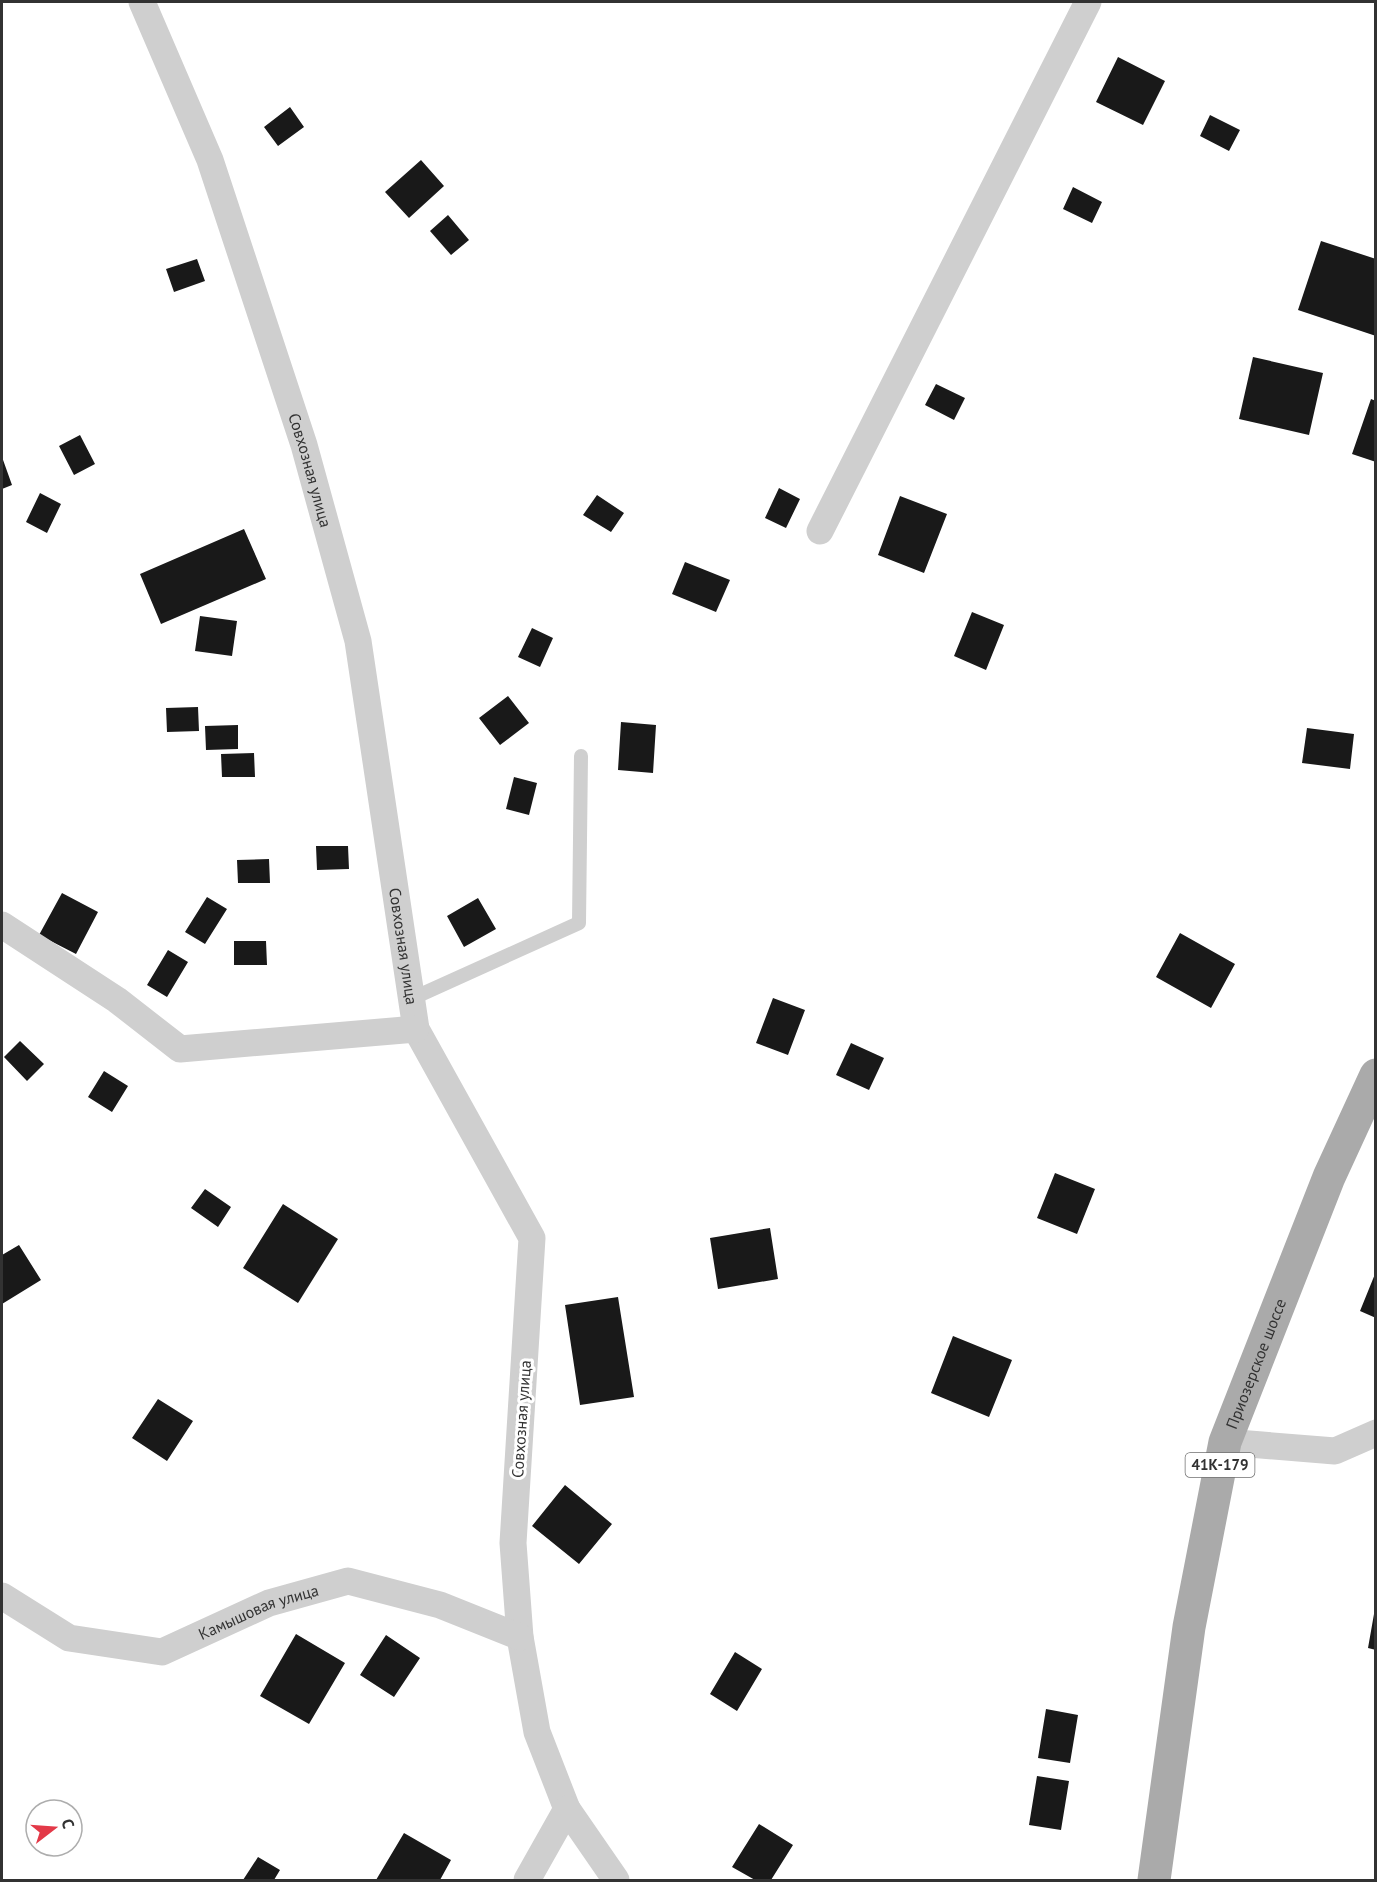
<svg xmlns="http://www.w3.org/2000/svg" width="1377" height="1882" font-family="'PT Sans',sans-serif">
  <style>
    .building { fill: #191919 }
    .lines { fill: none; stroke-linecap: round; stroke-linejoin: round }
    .service { stroke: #cfcfcf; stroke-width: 14 }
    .minor { stroke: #cfcfcf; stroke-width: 27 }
    .primary { stroke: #aaa; stroke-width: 33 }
    .labels { text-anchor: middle; stroke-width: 6; stroke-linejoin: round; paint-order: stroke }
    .shield { fill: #fff; stroke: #707070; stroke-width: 1.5 }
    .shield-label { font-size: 15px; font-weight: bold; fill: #323232 }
    .street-label { font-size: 16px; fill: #323232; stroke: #fff }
  </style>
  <rect width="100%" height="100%" fill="#fff"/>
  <path class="building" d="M1118,57L1165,81L1143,125L1096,102Z
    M290,107L304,127L278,146L264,127Z
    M1210,115L1240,130L1229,151L1200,136Z
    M421,160L444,186L409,218L385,192Z
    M1073,187L1102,202L1092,223L1063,209Z
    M448,215L469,240L451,255L430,231Z
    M1321,241L1376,259V336L1298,310Z
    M197,259L205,281L174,292L166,269Z
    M1253,357L1323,373L1309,435L1239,419Z
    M936,384L965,398L954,420L925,405Z
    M1371,399L1376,401V462L1352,454Z
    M80,435L95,464L74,475L59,446Z
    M2,457L12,485L2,489Z
    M779,488L800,499L786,528L765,518Z
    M40,493L61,504L47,533L26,522Z
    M597,495L624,513L611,532L583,515Z
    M900,496L947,514L924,573L878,555Z
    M244,529L266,579L161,624L140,574Z
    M685,562L730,580L716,612L672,594Z
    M972,612L1004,625L986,670L954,656Z
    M200,616L237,621L232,656L195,651Z
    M532,628L553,638L540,667L518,657Z
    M508,696L529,723L500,745L479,718Z
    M198,707L199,731L167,732L166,708Z
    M621,722L656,725L653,773L618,770Z
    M238,725V749L206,750L205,726Z
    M1307,728L1354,734L1350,769L1302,763Z
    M254,753L255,777H222L221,754Z
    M514,777L537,783L529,815L506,809Z
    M316,846H348L349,869L317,870Z
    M269,859L270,883H238L237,860Z
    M62,893L98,912L76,954L39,935Z
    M207,897L227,909L205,944L185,932Z
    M478,898L496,929L464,947L447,916Z
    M1180,933L1235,964L1211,1008L1156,977Z
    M234,941H266L267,965H234Z
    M168,950L188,962L167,997L147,985Z
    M773,998L805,1010L788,1055L756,1043Z
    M20,1041L44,1064L27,1081L4,1057Z
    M851,1043L884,1058L869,1090L836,1075Z
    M104,1071L128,1086L112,1112L88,1097Z
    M1055,1173L1095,1189L1077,1234L1037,1218Z
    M205,1189L231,1207L218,1227L191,1208Z
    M283,1204L338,1239L298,1303L243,1268Z
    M770,1228L778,1279L718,1289L710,1238Z
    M19,1245L41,1280L2,1304V1255Z
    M1375,1274H1376V1318L1360,1311Z
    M618,1297L634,1397L580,1405L565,1305Z
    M953,1336L1012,1360L989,1417L931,1393Z
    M158,1399L193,1421L167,1461L132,1438Z
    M565,1485L612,1524L579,1564L532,1526Z
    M1374,1614H1376V1650L1368,1648Z
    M296,1634L345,1663L309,1724L260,1696Z
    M386,1635L420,1658L394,1697L360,1675Z
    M735,1652L762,1669L737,1711L710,1694Z
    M1046,1709L1078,1715L1070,1763L1038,1758Z
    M1037,1776L1069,1781L1061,1830L1029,1825Z
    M759,1824L793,1845L771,1880H755L732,1867Z
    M404,1833L451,1860L440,1880H376Z
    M258,1857L280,1870L274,1880H243Z"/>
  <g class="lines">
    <path class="service" d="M411,999L579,923L581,756"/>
    <g class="minor">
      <path id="s1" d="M142,2L210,160L304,445L358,641L416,1029L532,1238L513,1543L520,1637L537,1732L567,1809L527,1880"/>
      <path d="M820,531L1088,2"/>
      <path d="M2,925L117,1000L180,1049L416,1029"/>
      <path d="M1225,1442L1335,1451L1376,1433"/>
      <path id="s2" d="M2,1596L69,1638L162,1652L269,1603L348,1581L440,1605L520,1637"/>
      <path d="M567,1809L616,1880"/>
    </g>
    <path class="primary" id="s3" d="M1154,1880L1189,1627L1225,1442L1329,1177L1376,1075"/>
  </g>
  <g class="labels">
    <rect class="shield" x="1185.5" y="1453" width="69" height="24" rx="4.5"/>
    <g class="shield-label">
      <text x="1220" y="1470">41К-179</text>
    </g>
    <g class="street-label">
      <text dy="6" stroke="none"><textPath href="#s1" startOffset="498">Совхозная улица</textPath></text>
      <text dy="6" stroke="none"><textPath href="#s1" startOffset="984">Совхозная улица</textPath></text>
      <text dy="6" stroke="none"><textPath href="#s3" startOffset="528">Приозерское шоссе</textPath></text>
      <text transform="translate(521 1419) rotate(-86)" y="6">Совхозная улица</text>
      <text dy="6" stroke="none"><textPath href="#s2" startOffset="278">Камышовая улица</textPath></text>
    </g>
  </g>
  <rect width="1377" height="1882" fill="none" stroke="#323232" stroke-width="6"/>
  <g transform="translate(54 1828) rotate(73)"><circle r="28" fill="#ffffff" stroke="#adadad" stroke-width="1.5"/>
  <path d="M0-4.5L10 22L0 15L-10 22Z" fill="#e33948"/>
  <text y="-9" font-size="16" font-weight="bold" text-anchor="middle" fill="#323232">С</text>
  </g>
</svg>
